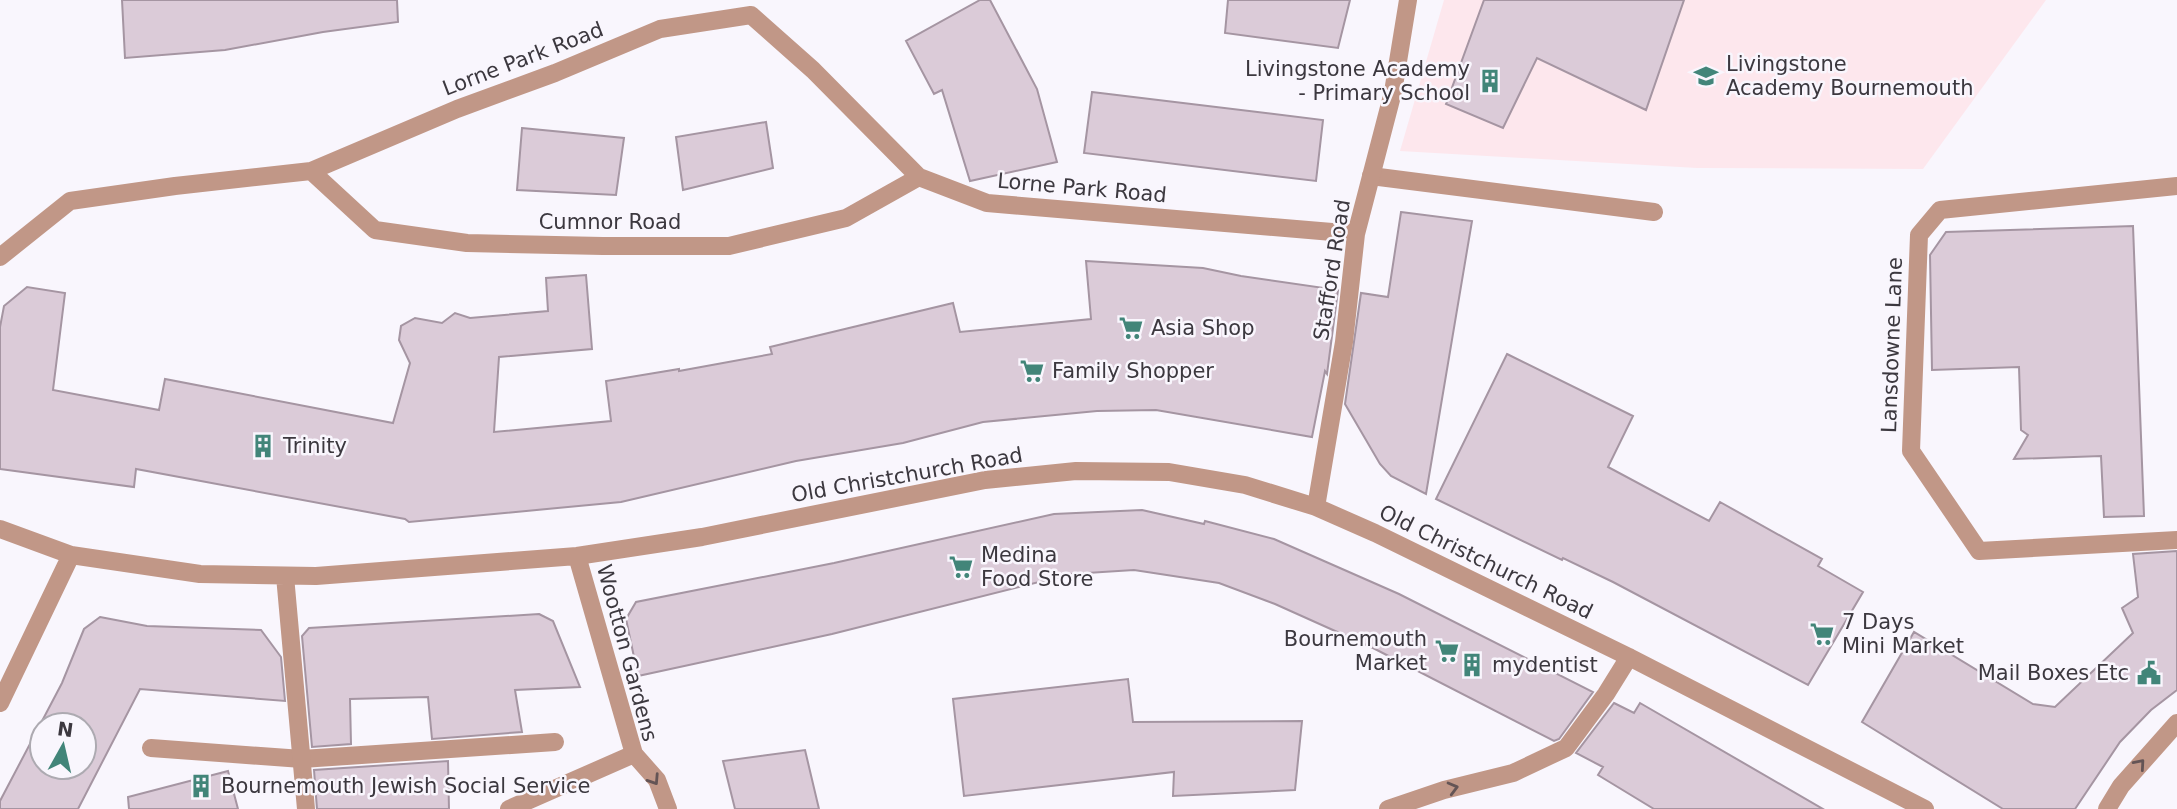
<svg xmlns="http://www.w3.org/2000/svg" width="2177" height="809" font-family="'DejaVu Sans',sans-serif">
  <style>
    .education { fill: #fde7ed }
    .building { fill: #dbcbd8; stroke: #a595a2; stroke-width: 2; fill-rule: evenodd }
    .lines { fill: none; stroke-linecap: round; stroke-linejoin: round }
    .lane { stroke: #c19787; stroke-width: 18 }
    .street { stroke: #c19787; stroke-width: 18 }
    .oneway { stroke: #645455 }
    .labels { text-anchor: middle; stroke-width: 5; stroke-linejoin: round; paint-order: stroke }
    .street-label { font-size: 21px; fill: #3c383f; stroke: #f9f6fd }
    .poi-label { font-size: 21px; fill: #3c383f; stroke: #f9f6fd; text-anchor: start }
  </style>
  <rect width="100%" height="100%" fill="#f9f6fd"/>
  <path class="education" d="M1444,0H2046L1923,169L1697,168L1400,151Z"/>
  <path class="building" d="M122,0H397L398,22L323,32L225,50L125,58Z
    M980,0H990L1037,89L1057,162L970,181L942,90L934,94L906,41Z
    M1228,0H1350L1338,48L1225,33Z
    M1484,0H1684L1646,110L1537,58L1503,128L1446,104Z
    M1092,92L1323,120L1316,181L1084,153Z
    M766,122L773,168L683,190L676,137Z
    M522,128L624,138L616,195L517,190Z
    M1401,212L1472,221L1426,494L1391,476L1380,464L1345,404L1361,293L1388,297Z
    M2133,226L2144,516L2104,517L2101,456L2014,459L2028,435L2021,430L2019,367L1932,370L1930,255L1946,232Z
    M1086,261L1203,268L1241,276L1338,290L1327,374L1325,371L1312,437L1156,410L1097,411L983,422L903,443L796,461L621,502L409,522L405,519L136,469L134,487L0,469V327L4,306L27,287L65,293L53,390L159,410L165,379L393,423L410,363L399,340L401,326L415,318L442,323L455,313L470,318L548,311L546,278L586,275L592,349L499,357L494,432L611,421L606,381L679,369V371L772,354L770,347L953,303L960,332L1091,319Z
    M1507,354L1633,416L1608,467L1709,521L1720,502L1822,559L1818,566L1863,592L1808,685L1613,582L1563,558L1562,560L1436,499Z
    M1142,510L1204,524L1205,521L1274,539L1399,594L1593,692L1559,739L1554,741L1373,648L1275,604L1219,583L1134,570L1071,574L832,634L638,676L626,619L636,602L834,563L1054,514Z
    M2177,551V690L2151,710L2120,742L2075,809H2003L1862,722L1914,632L2033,704L2055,707L2133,633L2122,608L2138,597L2133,554Z
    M539,614L553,621L580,687L515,690L522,732L432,739L428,697L350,699L351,744L312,747L302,636L309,628Z
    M100,617L147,626L261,630L281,657L285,701L140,689L78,809H0V801L62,683L84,629ZM42,725H84V767H42Z
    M1128,679L1133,722L1302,721L1295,790L1173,796L1174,772L964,796L953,699Z
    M1614,703L1634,713L1640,703L1823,809H1654L1598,775L1603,767L1576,753Z
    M805,750L819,809H735L723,761Z
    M448,761L449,809H317L314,770Z
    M228,771L238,809H129L128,797Z"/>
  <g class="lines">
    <path class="lane" d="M1371,176L1654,212
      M151,748L302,759L555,742
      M2107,809L2121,786L2177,723"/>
    <path class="street" d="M311,171L375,230L467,243L603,246H729L846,218L919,177
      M2177,186L1940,210L1919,235L1911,451L1979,551L2177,540
      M0,257L70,201L175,186L311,171L457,109L555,73L660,29L751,15L813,70L919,177L987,203L1356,234
      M1316,507L1344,342L1356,234L1393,92L1408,0
      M0,529L71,555L200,574L316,576L577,556L702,537L985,480L1076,471L1169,472L1245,485L1316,507L1375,533L1629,657L1925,809
      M285,576L306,809
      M0,703L71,555
      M634,754L657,780L668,809
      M509,809L634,754L577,556
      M1388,809L1444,790L1513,773L1566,748L1606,694L1629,657"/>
  </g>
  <defs><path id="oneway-chevron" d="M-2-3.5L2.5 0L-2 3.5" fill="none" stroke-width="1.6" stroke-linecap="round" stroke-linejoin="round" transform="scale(1.75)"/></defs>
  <g class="oneway">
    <use href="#oneway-chevron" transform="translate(2140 764) rotate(-49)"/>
    <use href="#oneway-chevron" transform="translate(654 780) rotate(57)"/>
    <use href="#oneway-chevron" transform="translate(1453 788) rotate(-15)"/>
  </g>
  <defs>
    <g id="school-bare" transform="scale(1.89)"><path d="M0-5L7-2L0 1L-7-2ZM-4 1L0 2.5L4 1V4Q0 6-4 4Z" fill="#428579" stroke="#f9f6fd" stroke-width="2.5" paint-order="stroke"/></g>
    <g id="building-bare" transform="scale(1.89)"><path d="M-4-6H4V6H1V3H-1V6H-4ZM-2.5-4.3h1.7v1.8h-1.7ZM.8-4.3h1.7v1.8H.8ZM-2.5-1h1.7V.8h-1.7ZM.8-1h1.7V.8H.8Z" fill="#428579" stroke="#f9f6fd" stroke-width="2.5" paint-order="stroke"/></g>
    <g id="supermarket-bare" transform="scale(1.89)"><path d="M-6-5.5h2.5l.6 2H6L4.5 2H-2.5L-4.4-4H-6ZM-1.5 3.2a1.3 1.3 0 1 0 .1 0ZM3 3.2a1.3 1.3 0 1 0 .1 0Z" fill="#428579" stroke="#f9f6fd" stroke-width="2.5" paint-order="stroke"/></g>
    <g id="civic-bare" transform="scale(1.89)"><path d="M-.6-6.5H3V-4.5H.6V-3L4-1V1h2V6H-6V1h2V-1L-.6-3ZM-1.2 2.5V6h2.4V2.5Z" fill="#428579" stroke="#f9f6fd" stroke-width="2.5" paint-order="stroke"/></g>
  </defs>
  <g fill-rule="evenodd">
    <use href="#school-bare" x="1706" y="76"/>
    <use href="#building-bare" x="1490" y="81"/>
    <use href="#supermarket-bare" x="1131" y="328"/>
    <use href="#supermarket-bare" x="1032" y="371"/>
    <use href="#building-bare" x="263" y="446"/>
    <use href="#supermarket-bare" x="961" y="567"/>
    <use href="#supermarket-bare" x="1822" y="634"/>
    <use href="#supermarket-bare" x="1447" y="651"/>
    <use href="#building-bare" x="1472" y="665"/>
    <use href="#civic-bare" x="2149" y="673"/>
    <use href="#building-bare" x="201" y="786"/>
  </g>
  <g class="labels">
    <g class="street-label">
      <text transform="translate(523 59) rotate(-21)" y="7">Lorne Park Road</text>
      <text transform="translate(1082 188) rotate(5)" y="7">Lorne Park Road</text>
      <text x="610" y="229">Cumnor Road</text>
      <text transform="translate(1332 270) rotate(-81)" y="7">Stafford Road</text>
      <text transform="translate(1892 345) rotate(-88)" y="7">Lansdowne Lane</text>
      <text transform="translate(907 475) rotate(-10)" y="7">Old Christchurch Road</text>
      <text transform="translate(1486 562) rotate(26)" y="7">Old Christchurch Road</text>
      <text transform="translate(627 653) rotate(75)" y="7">Wootton Gardens</text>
    </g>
    <g class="poi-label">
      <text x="1726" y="71">Livingstone<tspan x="1726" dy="24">Academy Bournemouth</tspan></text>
      <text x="1470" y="76" text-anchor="end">Livingstone Academy<tspan x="1470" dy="24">- Primary School</tspan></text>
      <text x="1151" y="335">Asia Shop</text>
      <text x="1052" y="378">Family Shopper</text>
      <text x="283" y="453">Trinity</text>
      <text x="981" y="562">Medina<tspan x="981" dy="24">Food Store</tspan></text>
      <text x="1842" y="629">7 Days<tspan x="1842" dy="24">Mini Market</tspan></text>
      <text x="1427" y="646" text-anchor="end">Bournemouth<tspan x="1427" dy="24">Market</tspan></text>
      <text x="1492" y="672">mydentist</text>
      <text x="2129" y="680" text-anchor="end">Mail Boxes Etc</text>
      <text x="221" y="793">Bournemouth Jewish Social Service</text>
    </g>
  </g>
  <g transform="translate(63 746) rotate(8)"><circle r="33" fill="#f9f6fd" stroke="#adaab1" stroke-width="2"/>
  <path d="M0-5L12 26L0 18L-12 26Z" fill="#428579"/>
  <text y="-10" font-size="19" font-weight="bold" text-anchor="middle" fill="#3c383f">N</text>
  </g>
</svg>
